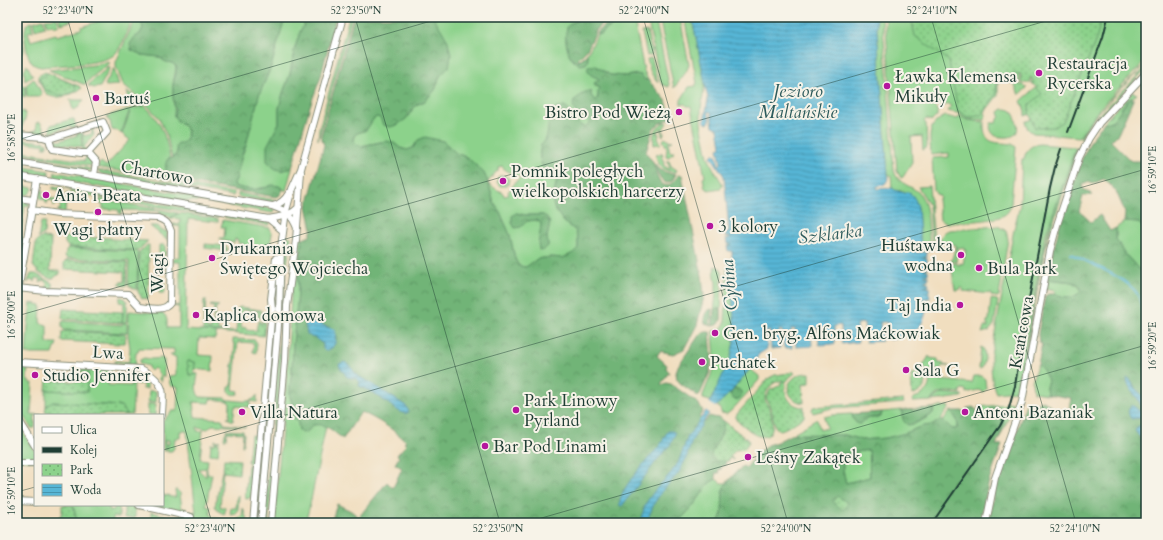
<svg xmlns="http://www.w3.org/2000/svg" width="1163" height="540" font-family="Cardo,serif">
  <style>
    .grass { fill: #8cd28b; stroke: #568860; fill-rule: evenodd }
    .forest { fill: url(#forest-crowns); stroke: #487856; fill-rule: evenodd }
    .park { fill: url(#park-dots); stroke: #568860 }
    .water { fill: url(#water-rules); stroke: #3b7a85 }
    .pier { fill: #f1debf }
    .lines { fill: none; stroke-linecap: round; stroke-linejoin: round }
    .stream { stroke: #57b6d6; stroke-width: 2 }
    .minor-casing { stroke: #888e7a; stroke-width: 8 }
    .minor { stroke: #fff; stroke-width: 6 }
    .rail { stroke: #1f3d34; stroke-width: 2 }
    .ticks { fill: none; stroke: #1f3d34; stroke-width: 1; stroke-opacity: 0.45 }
    .poi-dot { fill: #b5179e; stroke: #f7f3e8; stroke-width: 1.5 }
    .labels { text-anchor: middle; stroke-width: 4; stroke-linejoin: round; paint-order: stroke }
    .poi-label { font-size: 17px; fill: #1f3d34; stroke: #f7f3e8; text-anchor: start }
    .street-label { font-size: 17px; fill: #1f3d34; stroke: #f7f3e8 }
    .water-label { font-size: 18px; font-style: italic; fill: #2d5b5c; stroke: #f7f3e8 }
    .neatline { fill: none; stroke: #1f3d34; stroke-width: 1.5 }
    .ticks-label { font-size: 10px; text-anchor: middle; fill: #1f3d34 }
  </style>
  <defs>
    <pattern id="forest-crowns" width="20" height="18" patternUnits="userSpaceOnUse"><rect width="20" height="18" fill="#71b477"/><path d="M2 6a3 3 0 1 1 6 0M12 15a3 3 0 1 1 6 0" fill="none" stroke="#5c9462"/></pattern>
    <pattern id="park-dots" width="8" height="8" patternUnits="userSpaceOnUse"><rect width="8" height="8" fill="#8cd28b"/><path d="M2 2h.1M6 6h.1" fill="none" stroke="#72ac72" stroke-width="1.8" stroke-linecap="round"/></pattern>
    <pattern id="water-rules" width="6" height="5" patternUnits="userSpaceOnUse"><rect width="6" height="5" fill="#57b6d6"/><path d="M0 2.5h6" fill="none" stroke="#4795ae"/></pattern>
  </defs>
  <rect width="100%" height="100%" fill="#f7f3e8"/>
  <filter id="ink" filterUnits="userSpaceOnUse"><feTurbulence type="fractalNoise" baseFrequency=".025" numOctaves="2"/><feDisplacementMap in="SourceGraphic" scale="8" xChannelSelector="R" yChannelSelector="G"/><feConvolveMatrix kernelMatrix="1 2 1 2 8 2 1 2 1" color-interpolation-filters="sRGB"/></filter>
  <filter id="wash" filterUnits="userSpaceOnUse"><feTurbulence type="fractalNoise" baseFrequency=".012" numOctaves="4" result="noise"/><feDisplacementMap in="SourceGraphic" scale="16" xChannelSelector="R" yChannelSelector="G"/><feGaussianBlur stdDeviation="0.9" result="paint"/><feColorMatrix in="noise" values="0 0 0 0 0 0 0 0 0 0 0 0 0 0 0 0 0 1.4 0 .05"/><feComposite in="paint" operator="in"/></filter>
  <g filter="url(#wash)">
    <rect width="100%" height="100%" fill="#f1debf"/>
    <path class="grass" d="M105,17H133C130,26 122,47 115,54C104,65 59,65 42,67C39,67 36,66 33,64C27,59 22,33 26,26C27,23 28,23 31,22L33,31L28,32L31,41L56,34L57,36L81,29V27L105,19Z
      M136,17H144L141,20L143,28L140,34L134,38L142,55L159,57L164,61L172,63L176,66C176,73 173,79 173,86C172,96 175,106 174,116C183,125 189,127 186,140C179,144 179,154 172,158L167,136L159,118L146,104L123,84L116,67V62Z
      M284,17H308L300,32L294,51L290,74L283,93L279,108V123L275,131L280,171L292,168L286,191L279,186L260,188L254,190L242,189L235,186L234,183L236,179L242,155L246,145L259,95L271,67L283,24Z
      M349,17H352L318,140L319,129Z
      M433,17H585C580,20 572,21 568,26C563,35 567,57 575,62C588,58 592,45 597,34H600L613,25L625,21L629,17H632L634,19L644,71L648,80H645L641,75L636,74L628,76L610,75L602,70L596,77L600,80L594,84L595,86L599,87L600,89L598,94L597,99L596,100L591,96V92L582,93L579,98L584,116L588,117L590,120C584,138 573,116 569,109L551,112L549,119L548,136L545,142L541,145C539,154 539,164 546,171L517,176V175L515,176L503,168V166L498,167V171L496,172L488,182L483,173L468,158L456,153L443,141L418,140L413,148L407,150L400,148L394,143L380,142L361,146L357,145L354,141V137L355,134L367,129L373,119L376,117L406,119L416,105L425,101L435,90L440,76L449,67L438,24Z
      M647,17H655L669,84V87L663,85L660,81Z
      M659,17H680L689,65L686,72L674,88Z
      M684,17H692L705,83L701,108V123L708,157L714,170L722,183V187L721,188L709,190L705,188L703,178L705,177L691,106H687L685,104H681V100L689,87L696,86V84L697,83Z
      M876,17H882L888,85H885V88H888L894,171C898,185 912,185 920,194C930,207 928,233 930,250H921L918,207L904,191L893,190L892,188L891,175H888Z
      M885,17H921L998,78V95L985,112L986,115L984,120L968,119L957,113L947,111L951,106L948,104L942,106L936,103L934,106L937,110V116L932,121L926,119L924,121L926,124L927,147L923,150L922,136L911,137L912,163L903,177L901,178L897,171Z
      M1100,17H1146V60L1099,109L1079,137L1033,133L1028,129L1025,122L1038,116Z
      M43,19L45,27L35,30L33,22Z
      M17,28L19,30L24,50L22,53L17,54Z
      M647,31L652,55L647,56L642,32Z
      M652,58L658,83C651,75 649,68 647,59Z
      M109,62L110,63L91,78L86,84H83L49,70L94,65Z
      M27,65L33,76L25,81L24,70Z
      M1011,65L1019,70V85H1024L1027,88L1019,95L1014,83H1010Z
      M1144,65H1145C1128,82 1087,119 1081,140V136L1100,110Z
      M109,67L110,68L100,87L94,88L88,86L93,80Z
      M1146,67V69L1104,113L1084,139L1089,130L1102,112Z
      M113,69H114L119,85L106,86L105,85Z
      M45,72L81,87L82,88C74,94 57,101 48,95C43,91 40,83 38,78V76Z
      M34,79L35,80L42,94L38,97H27L26,85Z
      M1043,86L1041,110L1025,116V111L1021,101L1036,88Z
      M127,91L145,105C129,107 131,105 127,91Z
      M1132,92L1137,94C1133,98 1129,98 1126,102C1120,108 1114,126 1104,122Z
      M70,100H84L78,108L73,110Z
      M145,106L146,107C162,123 166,137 170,158L167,160L168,176L172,180L97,167L101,162L106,166L130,140L122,134L130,112V109Z
      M18,109L19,113L24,111L26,117L20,131L17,123Z
      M129,109V112L121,134L118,131L112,130L110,121L108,120L107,116Z
      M1003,109C1006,109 1009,109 1012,111C1014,114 1015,117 1016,120C1022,137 1010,139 996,136C991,133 989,128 991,123H996L1000,116L999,112Z
      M946,116L957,119L959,116L968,120L984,122C983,145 994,142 1012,144L1016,147L1011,204C1010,210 1007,214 1002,216C992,221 960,222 947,223L943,222L940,220L938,199L940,198L939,195L936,194L934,190L932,158L949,157V153L931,155C930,137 926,124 946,116Z
      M72,119H74L76,127L71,128V126L52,132L51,135L50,128L51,125Z
      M40,122L44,128V133L42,134H34L32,131L37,130L36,123Z
      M665,122L667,123L663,129L664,135L662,136V129L661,128L657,133L659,134L658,139L661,143L659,145V144L654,145C652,134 655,127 665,122Z
      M92,127L94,135L84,147L87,150L82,151L83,141L82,131V130L84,136L92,134L91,128Z
      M81,132L82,147L60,144V147L54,145V142L55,139L59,141L78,135L76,134Z
      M665,138L668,140L673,141L668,143L670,152H675L671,155L669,157L666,156L667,148L663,140Z
      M17,139L44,142L43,141L47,143V145L46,147L43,148L45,145L17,141Z
      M1040,144L1074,147L1075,149L1045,237L1039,268L1017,391L996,393C991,383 991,367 991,355L1014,229L1020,205L1022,159H1024C1026,150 1030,145 1040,144Z
      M1077,147L1078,148L1048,238L1041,269L1022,380L1021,379L1043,253L1051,222Z
      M17,151L47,156V158L17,153Z
      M661,152L663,154L662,157L664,164L663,165L669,169L670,168L667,161H669L671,166L677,170L676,172C664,172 658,167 656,155L661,154Z
      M17,156L49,161L50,165L17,159Z
      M49,156L85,161L86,157L87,156L93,162L92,166L49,159Z
      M57,163L92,169L88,171L56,166Z
      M17,166L49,171L48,178L17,173Z
      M97,170L234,193V195L233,196L101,174Z
      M563,170L562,176L557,179L555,190L552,199L563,221L575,230L578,239V248L574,253L563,258L551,257L537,259L526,267L519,266L515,259L510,235L500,212L494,203L489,185L491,186L503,193L504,196L509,195L508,192L518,179ZM517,213L525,215H543L550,223L547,237L548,246L538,245L541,230V223L536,220L527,221Z
      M55,172L182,194V195H189L274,209L273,213L201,201H182L54,179Z
      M502,175L506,176L509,179L508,184L504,186H500L497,182L498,177Z
      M17,185L33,188C31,197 24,195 17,194Z
      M53,186L217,213L218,217L71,192V189L60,187L59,190L53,189Z
      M929,186L934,241L932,242L929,205L925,198L918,187Z
      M41,190H43L42,197L66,201L65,212H58L57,211L61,208L58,203L54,206L53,201L48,200L47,204L44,199L41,200L39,196Z
      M66,193L76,195V198H78V200H66Z
      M238,193L275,200L276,201V202H272L238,197Z
      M100,199L178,213L170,218L168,216H160V211L122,210L121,214H119V210L103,209V204H100Z
      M17,200L28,202L30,206L25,205L20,239H17V222H20L22,210L17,209Z
      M180,213L218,219V222L188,219L186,330L217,332L215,339L199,338L198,355L213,356L212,371L194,369L195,362L188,361L189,374L194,375V373L198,374C197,381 194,392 200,397L225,398L228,400C238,400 251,405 257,395V402L250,401V407L235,406L233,421L227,418H229L230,403L228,402V401L210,399L209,403L193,402L195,417L222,419L224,424L246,427L212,425L208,429L197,427V431H202L203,430L200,459L208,460L207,468L198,469L206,477V469H207V474H212L206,506L210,507V514L214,518L235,522L242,516L243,508L247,520V523H224L207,519H202L201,523H193V522L197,523L201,520H193V514H191V512L196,513L187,431H180V438H175L174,448L172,451H167V444H169V440H165V443L166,444V451H163V421L172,411H177L178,387L171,386L170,385L169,376L176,375V357L171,356V354H174V349L139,348L138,352L136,353L135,365L114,363L115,361L129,362L130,348L128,335L129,311L162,313C168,316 167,322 167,328H179V307L173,306L180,305V262H173V258H180V226H173V224H180V219L170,218Z
      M226,215L266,222L271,223L268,225L224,217Z
      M223,220L270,228L272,234L269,250L243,248L244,244L238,243V240L235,239L234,243L220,240V238H224L225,227H221Z
      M41,222H45L44,233L38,238Z
      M1124,222L1139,223L1146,231V277L1125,254L1116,239V228Z
      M150,226H158L162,231H167V240Z
      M998,226L1006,231L1008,239L999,296L997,297L991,296V294L963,291V288H960L959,290H955L951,264L957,263L958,265H960V263L963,264L966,249H964V247L958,248L956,260L958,261L951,262L956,246L949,242L940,243C940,237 943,232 949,230Z
      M285,236L291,237L284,285L281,366L268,523H264L282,317L283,257Z
      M299,237L303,239L298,273V293L293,344L292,372L290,385V396L292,403L291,412L294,418L298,423L299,430L307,432L313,425L319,424L326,426L310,505L306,520L315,523H274L287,371L291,296Z
      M159,245H164L165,247V255L164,256H159Z
      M68,248L137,251L138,253L137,290L128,285L129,261L67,258L65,257L66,250Z
      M159,258H164L165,259V268L164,269H158Z
      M715,266L720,268L722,272L721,320L719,324L712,326L716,295V283L714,270H715L714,267Z
      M730,268C731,295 739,329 731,355C728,369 717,387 710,401L703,399V395L711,375L715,361L713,331L721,329L725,323L727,269Z
      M31,274H36L52,283L53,289L45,288L48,285L44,280L40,283L41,279L35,278L34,282L32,279L27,283Z
      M1047,279L1073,282L1079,286L1081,291C1074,300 1065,297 1055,295V290L1050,289L1047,288Z
      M159,282L165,283V292L164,293H159Z
      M120,297L124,298L127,301V321L122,323L124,303L119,302Z
      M275,298L276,300L275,322L258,523H255Z
      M991,299L997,300L998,301L994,325L989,331L982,333L984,327H988V325H987V321L989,320Z
      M31,303L41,305L40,323L47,325V343H57L53,354H26L28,325Z
      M64,321L122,325L124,323H127V332L126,333L64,330L62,328V322Z
      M233,339H235L255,340L257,343L256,353L253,352L254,343L238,342L233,390L239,391L238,394C235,395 231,395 229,392V387H231L233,366H231L233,365L235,344L233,343Z
      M981,347L983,348C986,353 985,363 982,368L979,369Z
      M929,356L930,358L938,359V363H943V365L949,366H942L940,370L936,369V371L928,372L923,366Z
      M144,358L152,359L162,358L164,360V378L161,375V382L158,378L160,376L159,374V373L154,368L151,371L148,368L149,366L140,364V360Z
      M1037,365H1038L1043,370L1048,380L1046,387L1047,394L1033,392L1032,381Z
      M23,366H28L27,380L31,383H33L31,414L41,415H35V428H31L17,406V400L22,372L19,369Z
      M88,369L111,370V375H108V385L131,386L132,383H134L132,415H128L121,406L53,402L46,406V390L87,392Z
      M750,369L759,376V380L732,410L727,414L721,413V411L717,405L731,392Z
      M928,373H936V375L940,376V380L972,383L974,376H981L985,379L986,389L983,392L978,390L966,393V390L962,389L960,391V393C949,392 937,389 931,401L913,402V398C925,396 933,386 928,373Z
      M135,377C141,377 144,380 147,385V389H143V384H136V381H134V378Z
      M149,391H156V402H148Z
      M943,393L962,395V397L932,401L935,397Z
      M903,400L904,403L832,408L813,413L812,410L813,407Z
      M1007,402L1013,403L1012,410L1000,437L1004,418L988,410L984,417L982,418L980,416V410H979L978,407L1007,404Z
      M148,404H156L155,415L148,414Z
      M948,406L949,408L940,420L933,425L922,426L906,433L886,438L862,440L845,435L792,434L817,419L820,430L827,428L824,417L833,415L852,414C853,419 854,422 859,424L868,418H877L881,417L882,412L902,410V416L913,425C920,420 928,419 933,413L934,408Z
      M951,411L957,420L958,426L956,429H952L943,420Z
      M17,422L35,451V461L23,460L18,458L17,460Z
      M227,430L243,431L244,434L243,446H242L243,433L227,432L226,439H224L225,434Z
      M251,435L257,436L254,463H248Z
      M215,440L220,441H216V443H219L218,455L210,454L211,444H215Z
      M869,450C871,460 869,467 870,477L846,483C839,456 842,454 869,450Z
      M248,465L254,466L251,497L247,499L245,498Z
      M738,470L739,471L724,487L723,491L722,514L718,523H673L683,517L696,502L709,483L716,479L721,483H726Z
      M222,471H223L220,507H225V513L224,514L218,511L215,506Z
      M175,490H177L180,493L182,509L187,508L184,512L154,505H163V493L164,496L169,495V497H176Z
      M237,496H239L238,509L236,514L231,515L230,513L231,508H236Z
      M73,505H109V510H114L115,505H119V517H113V523H77Z
      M151,512L167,516V523H168H151Z"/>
    <path class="forest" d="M144,17H284L283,24L271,67L259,95L246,145L242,155L236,179L234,183L235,186C247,190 260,191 272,185L279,186L283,190L279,196L276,197L178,181C167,179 163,169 167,160L175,156L177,152L176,147L178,143H182L186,140C188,133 187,125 178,122L174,116L175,109L173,97V84L176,73V66L172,63L166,62L159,57L142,55L131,50L130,44L134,38L140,34L143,28L141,20Z
      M308,17H336L320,79L310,106L292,168C279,172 276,171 267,161V146L279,123V108L283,93L290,74L294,51L300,32Z
      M354,17H433L438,24L448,41L451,55L449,67L440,76L435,90L425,101L416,105L406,119L397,125L390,127L383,125L380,118L376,117C371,120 370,126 366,130C363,132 359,132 356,134C350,138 356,145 361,146L387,141L394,143L400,148L407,150L413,148L418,140L425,137L443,141L456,153L468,158L484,173L488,182L494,203L500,212L510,235L515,259L519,266L526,267L537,259L551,257L563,258L573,253L578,248V239L575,230L563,221L554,208L552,198L555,190L557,179L562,176L563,170L546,171C539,164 539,154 541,145C556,133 538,108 564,106C566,107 568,108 569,110C574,116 584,138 590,120L588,117L578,116C574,111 572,107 574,100C580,97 583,91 590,91L591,92V96L595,100L598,98V91L600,89L599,87L595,86L594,84L595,82L599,81V79C594,76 586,75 588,67L595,65L610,75L628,76L636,74L641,75L645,80H648L666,100L671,118L660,123L653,129L646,152C648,156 651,159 653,162C654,165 655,169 656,172C661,190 670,189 679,174L682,175L702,276L704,296L697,325L684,349L673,354L660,351L657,356L667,365L666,368L669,372L661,384L662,385L666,383L671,384L699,404V405L703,411L699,417L705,422L709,416L717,418L718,417L724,421C722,432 720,441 713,449L722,460L725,461L726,465L721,466V469L718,470L719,473H715L716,479L709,483L696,502L683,517L673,523H355C350,519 344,519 339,521L337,523H331L337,504L351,511L359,517L387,482L393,488L402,468L395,464L399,457L397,455L406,445L404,443L406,441C393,429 377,419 361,412L343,439C332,431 327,423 313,425L307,432L302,433L299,430L298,423L294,418L291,412L292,403L290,396V385L292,372L293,344L298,293V273L303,239L310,236L312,229L307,206L324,145L321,136ZM308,323C315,324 332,325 335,332C336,335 335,339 336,342L323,345V344L315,338ZM348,364C352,371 358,377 366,380L406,406L378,396L362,387L359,385L360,382L357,379C351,378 345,376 343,370Z
      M585,17H619L606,21L601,24L597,29L587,50L575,62C567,56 563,35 568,26C572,21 580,20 585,17Z
      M629,17L625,21L613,25L600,34H597C602,22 616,19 629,17Z
      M587,54C589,58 588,60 586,64L580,65L577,63Z
      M1133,98V100L1118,134L1111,141L1131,161H1140L1146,167V231L1139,223L1124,222L1125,212L1116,191L1104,179L1092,184L1089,182L1082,185L1083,189L1089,192L1092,195L1083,196L1079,211L1091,222L1100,215L1110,231L1116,228V239L1125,254L1146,277V403L1144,399L1135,388L1129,378L1127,382C1129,385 1130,389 1132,392C1136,398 1142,401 1141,410L1139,411L1134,406L1137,419L1141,418L1144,419V422L1139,435L1141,443V448L1146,473V523H988L996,482L1009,446L1013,442L1026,404L1035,405L1039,402L1043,401C1048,404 1054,407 1054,414L1060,418L1068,415L1071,398L1047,394L1046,387L1048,380L1043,370L1038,365L1042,343H1039L1038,334L1045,296C1056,288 1068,306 1081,291L1079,286L1073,282L1047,279L1053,252L1060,224L1081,161L1091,140L1104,122C1116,126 1121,102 1133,98Z
      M655,164C660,171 667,174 676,174L672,181L666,183C659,179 657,171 655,164Z
      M516,213L525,215H543L547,217L550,223L547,237L548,246L543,251L539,250C537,241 541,232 541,223L536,220L527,221L521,227L515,228L512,223V216Z
      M718,308L721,310C721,318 722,325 712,326L715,309Z
      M712,309L710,326L705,323C703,317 705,310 712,309Z
      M703,332H710L712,361L709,374L700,394L698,396L680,383L677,379L676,373L678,366L700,334Z
      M730.5 394a5.5 5.5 0 1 1 11 0a5.5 5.5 0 1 1-11 0Z
      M973,407L977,410V414H981L980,416L982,418C989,413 987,407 998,407C1008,417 1001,434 996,445H998L1002,444L989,481L981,517L978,523H718L722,514L723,491L724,487L743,466L746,468L758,453L757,452L763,449L767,445L777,442L792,434L845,435L862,440L886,438L906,433L922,426L933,425L940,420H943L952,429H956L958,426L957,420L951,411H963V413H967V408ZM869,450C870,459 869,468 870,477L846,483C839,456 842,454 869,450Z
      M934,408L933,413C929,417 913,425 908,425C902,421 902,417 902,410Z
      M882,412L881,416C874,420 867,415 862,423L859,424C854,422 853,419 852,414Z
      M204,518H205L224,523H201L202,519Z"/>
    <path class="park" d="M70,17L71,21L61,24L59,18Z
      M911,17H1101L1097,37L1063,122L1054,127L1035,128L1029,113V105L1042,94L1032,83V78H1030V83H1021V74H1012V79L997,78L996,94L980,116L968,117L958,111L949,61L915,36Z
      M57,18L59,25L54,27L53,25L47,26L45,19Z
      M48,73L75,85L76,91L62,96L44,89L39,79Z
      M25,85V97L17,94V90Z
      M44,236V238L51,239L50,271H60V274L51,279L39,273L33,266L36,242Z
      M65,237L111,238V239L148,241L140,249L138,250L68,247L65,243Z
      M205,244L226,246L227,248V251L205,248Z
      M147,245H149L148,299L142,298L138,292L139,253Z
      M67,260L126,262L127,263L126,285L125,286L120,285V282H124V272L64,269V263Z
      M204,300H206L204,324L207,325V329H211V325H213L214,307L210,306L212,305L219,306V307H216L214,325L215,326L218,327V331L236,332L238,308L240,307L261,310V318L258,317V311L242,310L241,327L246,328V330L256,331L258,321H260V324H262V321L265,322L264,336L203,331Z
      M63,309L123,312L122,323L64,319L62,318Z
      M64,331L125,334L126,335L125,343H120L119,344L61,341L62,332Z
      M187,361L195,362L194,375H189Z
      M80,369H88L87,392L46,390L47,380L84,382V372H80Z
      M792,371L795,373L790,377L786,382L782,380L774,383C771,387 765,391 765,398C764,401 767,403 768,406C771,412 775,427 770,433C767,438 761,437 756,435C749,431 743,424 736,420V416L738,413L769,378L775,375L790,373Z
      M810,373V383L803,384L804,403C791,402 782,387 794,378C798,374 804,373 810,373Z
      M924,374C928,384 923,393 912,395L911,375Z
      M783,381L786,383C783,396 791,407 804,407V417C799,420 785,430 780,430C777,429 776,428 775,426L771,409L766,398L770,390L781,385L780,383Z
      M53,402L121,406L128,415H83L82,414L45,412L46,406Z
      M724,421L748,440L749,442L744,449C733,451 738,447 730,457L733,459V460L730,458L728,459L729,461C724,461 717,462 712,459C709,450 718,444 721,435C723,431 723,426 724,421Z
      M224,459L240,460L239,474L223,472Z
      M837,496L848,503L843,510L833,502Z
      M62,505H73L77,522L60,523V515L62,514Z
      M124,506L135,508V518H124Z"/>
    <path class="water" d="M692,17H876L888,175C888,183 884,186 877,186V189L892,188C904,197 911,184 918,207L921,250L916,251V253L926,252L927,257H923V258H927V263H924V264H927L928,268L924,269V270H928V274L924,275L925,276H928V280H925V282H928L929,286H925V287H929V292H926V293H929L930,298L920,299V301H927C926,327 915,336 889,340L887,322H880L882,341L866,342L864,323L857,324L858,342L842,344L841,325L834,326L835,344L819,345L818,327L811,328L812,346L796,347L795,329H791L792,348H784L782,330H779L780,348L771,349L770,331H766L767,349L759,354L750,369L731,392L709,413L704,421L692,441L686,459L678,474L663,490L655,502L646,523H639L646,503L655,490L670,474L678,463L688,436L706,411L731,357L734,342V318L729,261L732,259V251H728L727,246L731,245V244H727L726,239L730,238V236L726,237L725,232L729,231L724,176L711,156L714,153L717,157L719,166L721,163L718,149L721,146L718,128L713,126L711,112L708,111L710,120L708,124L704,122L708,99Z
      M316,322L320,323C324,327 330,327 335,330L336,342L332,348L326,351L323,349V344L315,338L311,337L307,334L305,324C308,322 312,323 316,322Z
      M345,362C353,367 354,376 366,380L406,406L409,412L405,414L397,410L378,396L362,387L359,386L360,382L357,379L347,377L340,367L339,364Z
      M1127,378H1129L1135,388L1142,395L1146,403V473L1144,464L1141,438C1139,435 1136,434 1135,430L1137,427L1143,424L1144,422V419L1141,418L1131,419C1128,414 1127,410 1131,405L1134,406L1139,411L1141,410C1142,397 1126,391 1127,378Z
      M668,431H673L675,433L674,437L670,445L658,459L622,506H620C617,489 650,458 660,445C663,441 665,435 668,431Z"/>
    <path class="pier" d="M708,402L717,408L711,414L704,409Z"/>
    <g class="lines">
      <path class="stream" d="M1071,254C1087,262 1130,279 1138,295C1143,306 1144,320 1146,331"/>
    </g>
  </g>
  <g filter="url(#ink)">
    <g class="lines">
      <g class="minor-casing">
        <path id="minor" d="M17,135L43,137L49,139L103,122L107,132L88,153
          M49,139L52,149L81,153H88L96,162L94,175
          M17,162L272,206C286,211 291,213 297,228
          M17,176L269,219C282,216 289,217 299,207
          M17,198L33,200
          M273,206C281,204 285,200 289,193
          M269,219L282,230
          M17,288L46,291L128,294L140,307C150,308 164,312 170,303L171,231C168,223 166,221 158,218L58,214L31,210
          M17,298L37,179
          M17,362L141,369C149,373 159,380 162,389C164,395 162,408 162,415
          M17,417L35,446
          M17,463H35
          M17,501L35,502
          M139,505L191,517
          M253,523L272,309L271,299L276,258
          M261,523L279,314L281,247L286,211L292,189L301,169L343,17
          M271,523L285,361L287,306L296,240L301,172
          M986,523L995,478L1022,402L1050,251L1057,225L1079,158L1089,138L1099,123L1146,73"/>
      </g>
      <use href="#minor" class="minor"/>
      <path class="rail" d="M1068,132L1103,37L1108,17
        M932,523L1000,426L1009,408L1015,386L1025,320L1050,188L1055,167L1061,149"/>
    </g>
  </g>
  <path class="ticks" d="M67,17L212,523M355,17L500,523M643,17L788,523M931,17L1076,523M17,140L445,17M17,316L1060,17M163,450L1146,169M17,492L35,487M524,523L1146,345M1139,523L1146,521"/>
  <g class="poi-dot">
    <circle cx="1039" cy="73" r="4"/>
    <circle cx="887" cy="86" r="4"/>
    <circle cx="96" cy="98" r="4"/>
    <circle cx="679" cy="112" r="4"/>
    <circle cx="503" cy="181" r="4"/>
    <circle cx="46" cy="195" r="4"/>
    <circle cx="98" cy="212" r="4"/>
    <circle cx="710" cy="226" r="4"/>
    <circle cx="961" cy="255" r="4"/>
    <circle cx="212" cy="258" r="4"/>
    <circle cx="979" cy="268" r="4"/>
    <circle cx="960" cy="305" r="4"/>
    <circle cx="196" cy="315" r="4"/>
    <circle cx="715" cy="333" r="4"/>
    <circle cx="702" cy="362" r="4"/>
    <circle cx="906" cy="370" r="4"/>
    <circle cx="35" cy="375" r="4"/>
    <circle cx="516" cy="410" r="4"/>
    <circle cx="242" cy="412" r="4"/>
    <circle cx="965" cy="412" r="4"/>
    <circle cx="485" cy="446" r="4"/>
    <circle cx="748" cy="457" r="4"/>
  </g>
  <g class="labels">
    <g class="poi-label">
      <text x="1047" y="69">Restauracja<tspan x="1047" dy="20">Rycerska</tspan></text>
      <text x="895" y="82">Ławka Klemensa<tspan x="895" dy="20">Mikuły</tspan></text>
      <text x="104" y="104">Bartuś</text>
      <text x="671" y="118" text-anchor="end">Bistro Pod Wieżą</text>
      <text x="511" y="177">Pomnik poległych<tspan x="511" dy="20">wielkopolskich harcerzy</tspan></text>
      <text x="54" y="201">Ania i Beata</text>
      <text x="718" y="232">3 kolory</text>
      <text x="98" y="235" text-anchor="middle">Wagi płatny</text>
      <text x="953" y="251" text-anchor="end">Huśtawka<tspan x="953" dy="20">wodna</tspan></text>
      <text x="220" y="254">Drukarnia<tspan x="220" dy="20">Świętego Wojciecha</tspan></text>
      <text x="987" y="274">Bula Park</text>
      <text x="952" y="311" text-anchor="end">Taj India</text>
      <text x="204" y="321">Kaplica domowa</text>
      <text x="723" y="339">Gen. bryg. Alfons Maćkowiak</text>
      <text x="710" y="368">Puchatek</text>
      <text x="914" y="376">Sala G</text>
      <text x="43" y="381">Studio Jennifer</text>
      <text x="524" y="406">Park Linowy<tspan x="524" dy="20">Pyrland</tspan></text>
      <text x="250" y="418">Villa Natura</text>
      <text x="973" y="418">Antoni Bazaniak</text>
      <text x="493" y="452">Bar Pod Linami</text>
      <text x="756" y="463">Leśny Zakątek</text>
    </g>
    <g class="street-label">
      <text transform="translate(157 172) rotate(10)" y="6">Chartowo</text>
      <text transform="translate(157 273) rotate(-90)" y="6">Wagi</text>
      <text transform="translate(1021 332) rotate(-80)" y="6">Krańcowa</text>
      <text transform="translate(108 352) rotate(3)" y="6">Lwa</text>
    </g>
    <g class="water-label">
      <text x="798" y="97">Jezioro<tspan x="798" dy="21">Maltańskie</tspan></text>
      <text transform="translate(830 234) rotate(-7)" y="6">Szklarka</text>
      <text transform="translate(729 285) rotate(-95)" y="6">Cybina</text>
    </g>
  </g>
  <rect width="1163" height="540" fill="none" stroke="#f7f3e8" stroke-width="44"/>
  <rect x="34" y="414" width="130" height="92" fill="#f7f3e8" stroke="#a1aaa0"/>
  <rect x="42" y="427" width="20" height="6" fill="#ffffff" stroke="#a1aaa0"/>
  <text x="70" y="434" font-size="12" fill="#1f3d34">Ulica</text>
  <rect x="42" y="447" width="20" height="6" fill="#1f3d34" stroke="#a1aaa0"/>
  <text x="70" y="454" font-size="12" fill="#1f3d34">Kolej</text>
  <rect x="42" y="464" width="20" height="12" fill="url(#park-dots)" stroke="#a1aaa0"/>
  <text x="70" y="474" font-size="12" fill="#1f3d34">Park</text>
  <rect x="42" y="484" width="20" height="12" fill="url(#water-rules)" stroke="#a1aaa0"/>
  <text x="70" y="494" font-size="12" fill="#1f3d34">Woda</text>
  <rect x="22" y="22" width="1119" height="496" class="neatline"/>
  <g class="ticks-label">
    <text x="68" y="14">52°23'40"N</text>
    <text x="356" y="14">52°23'50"N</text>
    <text x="644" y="14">52°24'00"N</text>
    <text x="932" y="14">52°24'10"N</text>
    <text transform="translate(11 138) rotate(-90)" y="4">16°58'50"E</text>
    <text transform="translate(1152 170) rotate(-90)" y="4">16°59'10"E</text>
    <text transform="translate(11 315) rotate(-90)" y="4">16°59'00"E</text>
    <text transform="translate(1152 346) rotate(-90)" y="4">16°59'20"E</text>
    <text transform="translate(11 491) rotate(-90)" y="4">16°59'10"E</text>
    <text x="210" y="532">52°23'40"N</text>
    <text x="498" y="532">52°23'50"N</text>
    <text x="786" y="532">52°24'00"N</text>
    <text x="1075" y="532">52°24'10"N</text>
  </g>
</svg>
